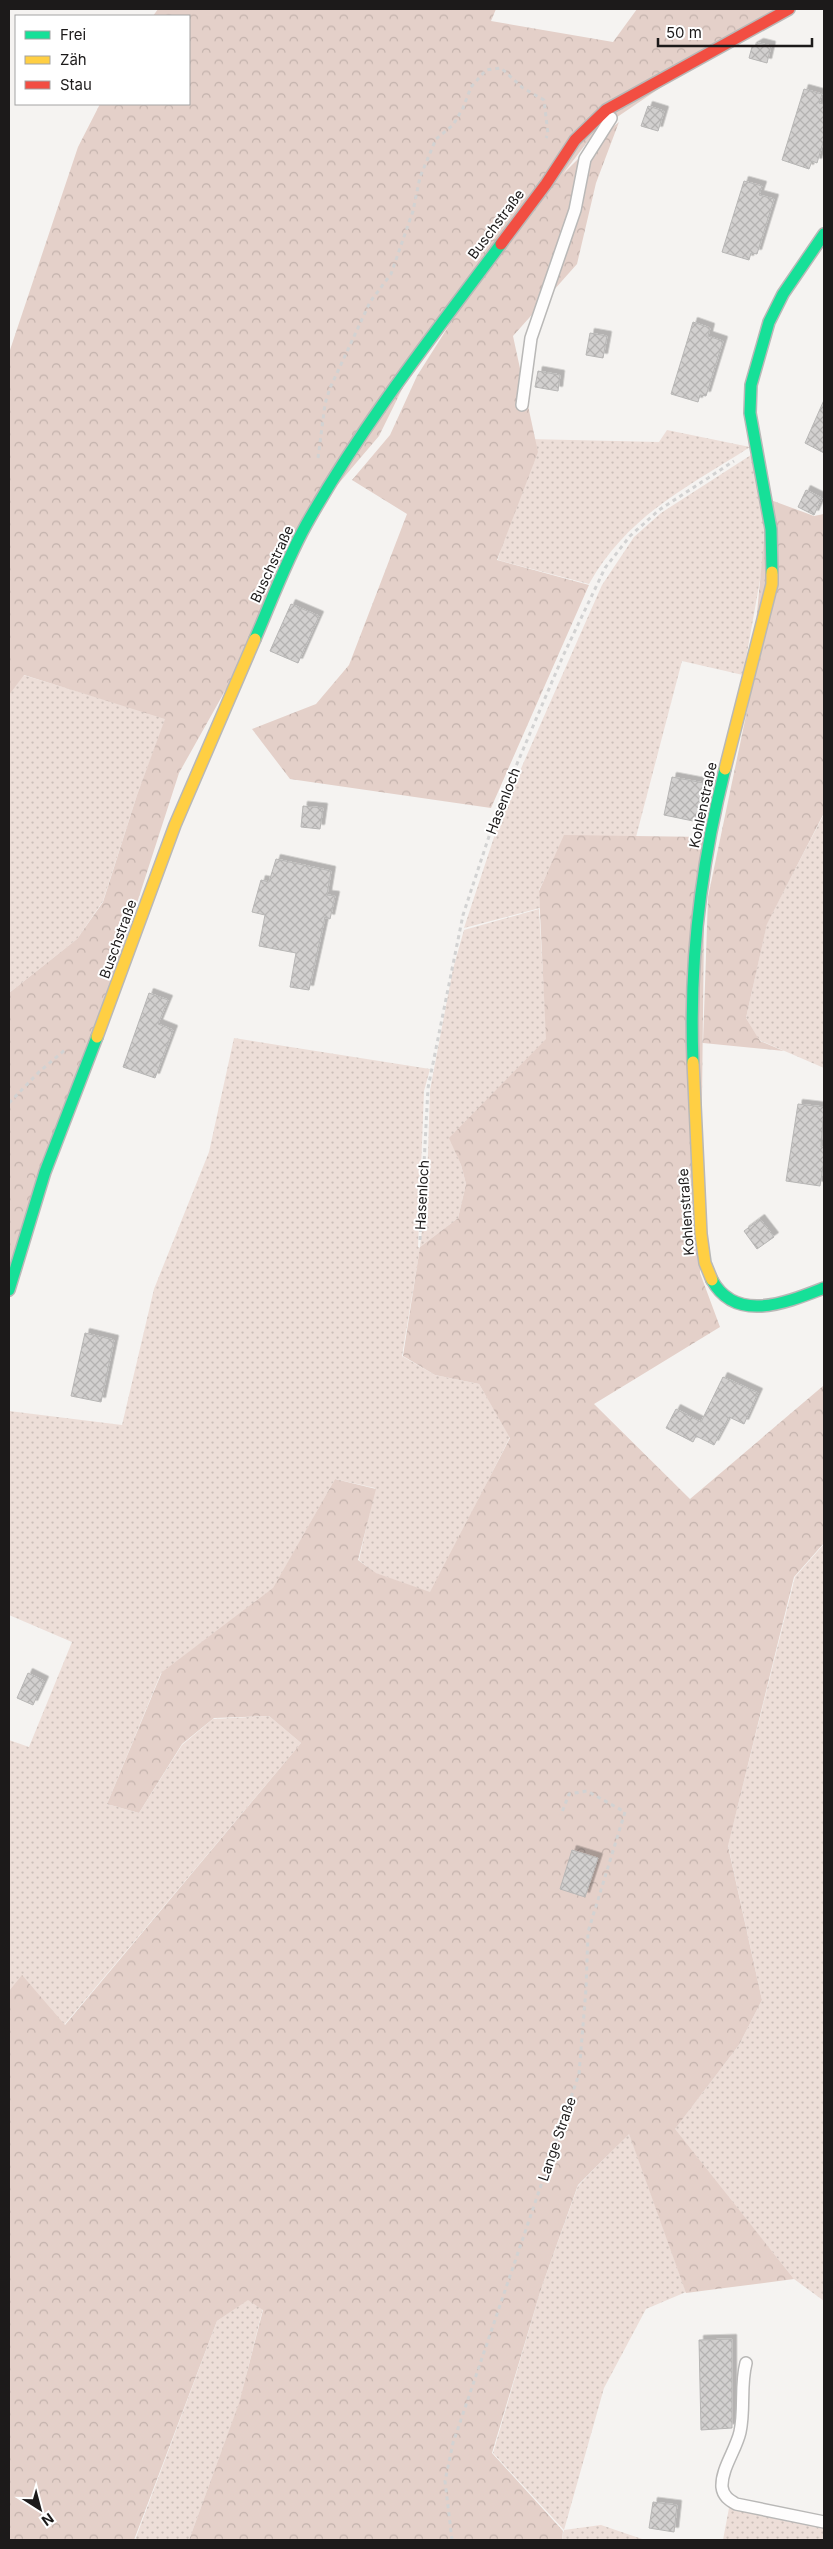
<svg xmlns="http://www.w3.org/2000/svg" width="833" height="2549" font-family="Inter,sans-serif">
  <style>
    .grass { fill: url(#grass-dots) }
    .forest { fill: url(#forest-crowns) }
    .building { fill: url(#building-cross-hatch); stroke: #b7b6b5; filter: url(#shadow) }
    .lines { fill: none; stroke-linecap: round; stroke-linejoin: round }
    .lane-casing { stroke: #b9b8b7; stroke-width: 14 }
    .fast-casing { stroke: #b9b8b7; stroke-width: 14 }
    .slow-casing { stroke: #b9b8b7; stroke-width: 14 }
    .jam-casing { stroke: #b9b8b7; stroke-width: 14 }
    .path { stroke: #d2d2d2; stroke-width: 3; stroke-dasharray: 4 4; stroke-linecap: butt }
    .lane { stroke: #fefdfd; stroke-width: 11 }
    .fast { stroke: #16e098; stroke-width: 11 }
    .slow { stroke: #ffcf43; stroke-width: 11 }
    .jam { stroke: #f24e42; stroke-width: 11 }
    .labels { text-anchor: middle; stroke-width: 4; stroke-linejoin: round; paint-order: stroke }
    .street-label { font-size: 14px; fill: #1c1a1a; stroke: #fff }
  </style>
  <defs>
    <pattern id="grass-dots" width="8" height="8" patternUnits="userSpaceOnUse" patternTransform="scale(1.25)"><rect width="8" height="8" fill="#edded8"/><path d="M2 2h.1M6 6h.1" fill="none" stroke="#cbbeb9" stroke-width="1.8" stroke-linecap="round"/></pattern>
    <pattern id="forest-crowns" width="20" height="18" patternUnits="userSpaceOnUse" patternTransform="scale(1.25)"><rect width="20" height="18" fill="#e4d0c9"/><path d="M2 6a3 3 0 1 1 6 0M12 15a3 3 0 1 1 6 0" fill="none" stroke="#c3b2ac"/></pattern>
    <pattern id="building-cross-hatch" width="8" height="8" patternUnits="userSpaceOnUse" patternTransform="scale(1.25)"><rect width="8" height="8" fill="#d2d0cf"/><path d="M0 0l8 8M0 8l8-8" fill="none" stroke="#b4b2b1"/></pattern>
    <filter id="shadow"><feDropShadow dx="4.5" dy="-4.5" stdDeviation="0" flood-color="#0004"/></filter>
  </defs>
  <rect width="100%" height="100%" fill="#f5f3f1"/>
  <path class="grass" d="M667,430L750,447C686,488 628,515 589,584L498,560L528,439L659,442Z
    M754,453L769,530L743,675L682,661L636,837L565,836L539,890L540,908L464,928L504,807L602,585L634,537L661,513Z
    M23,675L166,718L137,795L103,901L77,939L9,993V694Z
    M824,814V1068L759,1040L746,1018L767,923Z
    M539,909L547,1039L450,1138L461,1165L466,1184L458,1218L420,1247L427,1185L430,1090L453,969L464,930Z
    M234,1038L430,1069L424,1091L418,1247L420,1248L402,1356L435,1375L479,1384L510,1437L431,1593L375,1573L359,1560L375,1488L335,1479L273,1589L161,1673L107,1804L139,1813L182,1745L213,1719L269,1716L301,1743L64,2025L9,1991V1740L29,1747L72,1642L9,1615V1411L122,1425L154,1289L209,1152Z
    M824,1544V2301L794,2279L674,2130L739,2045L762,2000L728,1845L795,1577Z
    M629,2133L686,2292L646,2309L604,2388L564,2530L601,2525L645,2540H562L564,2530L493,2453L541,2289L578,2186Z
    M248,2299L263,2308L239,2404L189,2540H135L217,2321Z
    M729,2508L824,2527V2540H723Z"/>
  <path class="forest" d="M158,9H496L491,21L613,42L637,9H777L595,132L409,375L379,436L300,529L230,682L179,773L116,968L9,1271V993L77,939L103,902L137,795L165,719L24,675L9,695V353L78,147L100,104H189V16H153Z
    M619,122L596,183L577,264L513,336L538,452L497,560L589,585L491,808L290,779L252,729L316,704L349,665L407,514L352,480L390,435L417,376L513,224L598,139Z
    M768,499L814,516L824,514V813L767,924L746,1018L760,1041L784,1051L703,1043L708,897L748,706Z
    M564,835L705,837L700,1273L720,1327L594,1404L690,1499L823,1386L824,1388V1543L794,1577L728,1846L762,2000L739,2045L675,2129L794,2279L686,2293L629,2134L578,2185L541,2289L492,2453L563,2531L562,2540H189L239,2403L263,2310L248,2300L217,2321L134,2540H9V1991L22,1975L65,2025L301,1743L269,1716L214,1718L182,1744L139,1813L107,1804L162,1672L273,1588L335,1479L376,1489L358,1560L376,1573L430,1592L510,1438L479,1384L435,1375L403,1356L420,1247L458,1218L466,1184L461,1165L449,1138L546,1039L539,891Z"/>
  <path class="building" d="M759,43L771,46L767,63L749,58L752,47Z
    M804,89L822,94L819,103L824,104V139L817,163L812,161L809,169L782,160Z
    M648,106L664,111L658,131L641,126Z
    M744,181L762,186L759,195L774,199L757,254L751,253L749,260L722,252Z
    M693,322L710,328L708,336L723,341L706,396L700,395L698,402L671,394Z
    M590,333L607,336L603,358L586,355Z
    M538,371L560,375L558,391L535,387Z
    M824,400V453L805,443Z
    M806,490L822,498L814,515L798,507Z
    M291,604L319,616L298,663L270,651Z
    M672,777L704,783L698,822L664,815Z
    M303,806L323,808L320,829L301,827Z
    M276,859L331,871L327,895L335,896L330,919L325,917L309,990L290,987L296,953L259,946L265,915L252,912L261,880L269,882Z
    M149,993L168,1000L158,1024L173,1030L155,1078L123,1067Z
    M798,1104L824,1107L821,1147H824V1160L820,1186L786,1181Z
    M760,1219L774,1237L757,1249L744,1231Z
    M85,1333L114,1340L101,1402L71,1396Z
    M723,1377L758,1393L744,1424L729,1417L714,1445L696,1436L693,1442L666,1428L676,1409L701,1422Z
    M28,1673L44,1681L33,1705L17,1698Z
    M572,1850L598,1858L585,1897L560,1889Z
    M732,2339V2428L701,2430L699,2340Z
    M653,2502L677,2505L674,2532L649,2528Z"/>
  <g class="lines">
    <g class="lane-casing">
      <path id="lane" d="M522,405L531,338L575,210L585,159L611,118
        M746,2363C740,2386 745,2409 740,2432C736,2450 721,2469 722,2487C723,2496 729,2500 736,2504L824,2522"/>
    </g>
    <g class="fast-casing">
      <path id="fast" d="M772,572L771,529L750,413L751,385L769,322L783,294L824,234
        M255,639C271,602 286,561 306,525C362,425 433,335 501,244
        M693,1062C689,965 701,864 725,769
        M712,1280C736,1324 788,1302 824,1288
        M9,1290L45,1172L97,1037"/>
    </g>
    <g class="slow-casing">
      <path id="slow" d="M725,769L772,584V572
        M97,1037L175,825L255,639
        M693,1062L701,1234L705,1263L712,1280"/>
    </g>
    <g class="jam-casing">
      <path id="jam" d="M501,244L546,184L575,140L606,110L789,9"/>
    </g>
    <path class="path" d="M318,458L325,404L330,388L370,302L391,274L413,211L420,177L436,139L453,125L463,108L471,87L486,70L501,68L523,88L544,100L548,134L546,138
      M9,1103L39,1072L66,1049
      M420,1240L428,1088L463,915L499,806L563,656L605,568L630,536L659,510L734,461
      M452,2540L445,2481L453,2443L579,2074L586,1989L588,1932L625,1812L587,1791L569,1794L561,1815"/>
    <use href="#lane" class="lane"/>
    <use href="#fast" class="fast"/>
    <use href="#slow" class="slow"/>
    <use href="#jam" class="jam"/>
  </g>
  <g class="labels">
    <g class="street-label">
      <text transform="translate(496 224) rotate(-53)" y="5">Buschstraße</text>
      <text transform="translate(272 564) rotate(-65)" y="5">Buschstraße</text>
      <text transform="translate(503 801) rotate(-69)" y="5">Hasenloch</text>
      <text transform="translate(703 805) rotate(-78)" y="5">Kohlenstraße</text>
      <text transform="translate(118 939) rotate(-70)" y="5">Buschstraße</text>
      <text transform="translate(422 1195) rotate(-87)" y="5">Hasenloch</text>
      <text transform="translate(686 1212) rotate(-94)" y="5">Kohlenstraße</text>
      <text transform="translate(557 2139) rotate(-71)" y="5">Lange Straße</text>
    </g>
  </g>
  <rect width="833" height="2549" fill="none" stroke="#1c1a1a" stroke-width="20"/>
  <rect x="15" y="15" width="175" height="90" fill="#ffffff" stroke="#a4a3a3"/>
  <rect x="25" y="31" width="25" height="8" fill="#16e098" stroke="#a4a3a3"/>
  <text x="60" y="40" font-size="15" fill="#1c1a1a">Frei</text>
  <rect x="25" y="56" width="25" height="8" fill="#ffcf43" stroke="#a4a3a3"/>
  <text x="60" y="65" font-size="15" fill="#1c1a1a">Zäh</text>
  <rect x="25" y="81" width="25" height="8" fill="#f24e42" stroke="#a4a3a3"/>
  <text x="60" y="90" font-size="15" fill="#1c1a1a">Stau</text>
  <g transform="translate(40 2509) rotate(144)" stroke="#ffffff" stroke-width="4" paint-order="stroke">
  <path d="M0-4L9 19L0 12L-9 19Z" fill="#1c1a1a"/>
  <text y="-8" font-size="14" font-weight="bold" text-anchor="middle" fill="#1c1a1a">N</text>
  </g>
  <path d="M658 38v8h154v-8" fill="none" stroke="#1c1a1a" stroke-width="2.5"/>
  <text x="666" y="38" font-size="15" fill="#1c1a1a" stroke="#ffffff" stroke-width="4" paint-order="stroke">50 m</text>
</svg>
